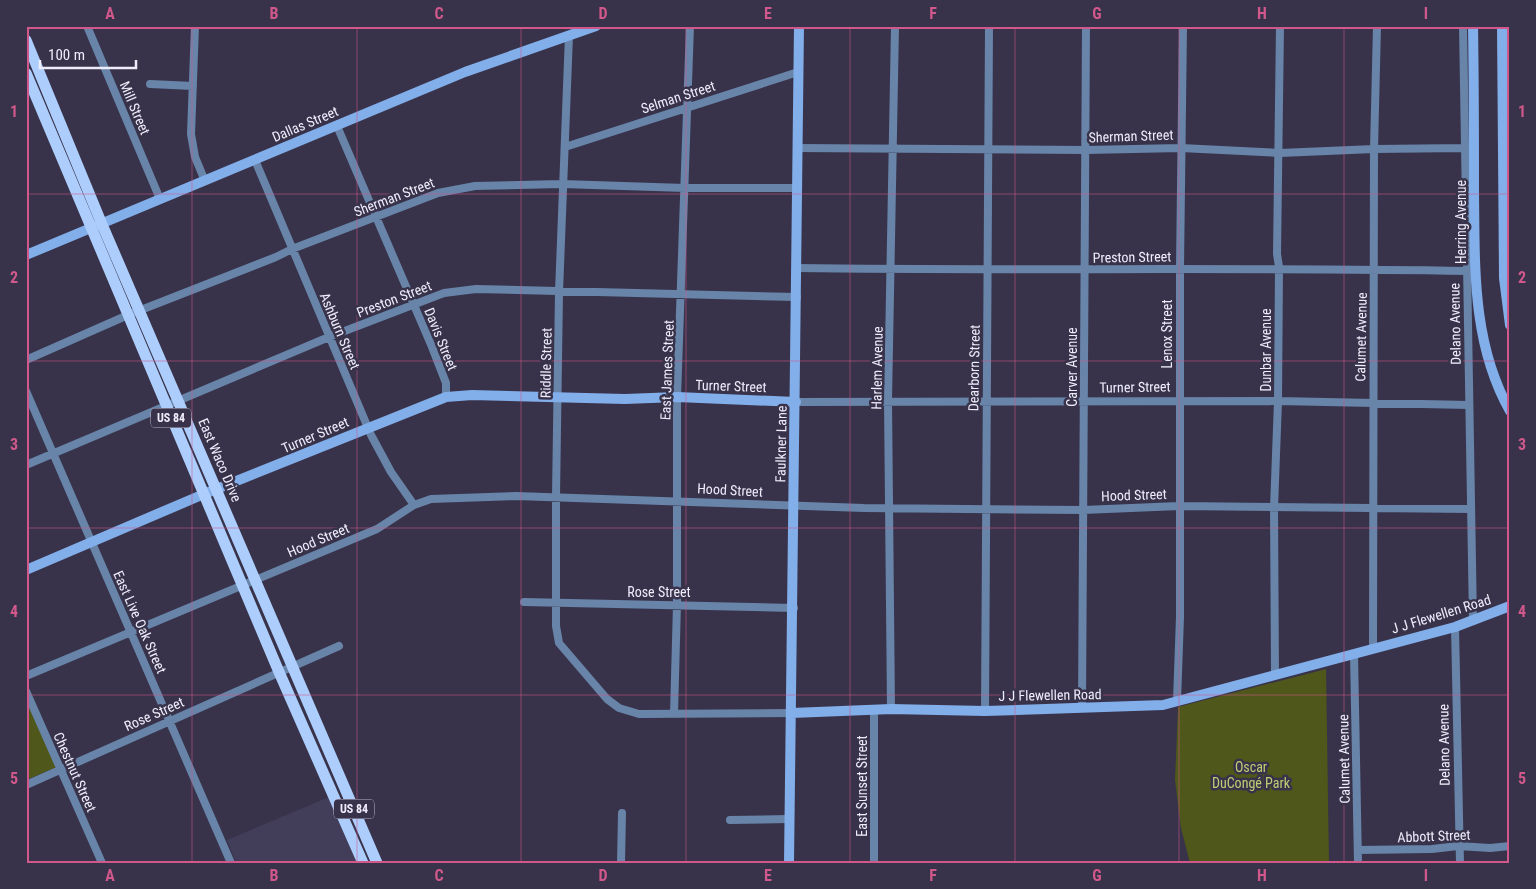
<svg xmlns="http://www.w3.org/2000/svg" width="1536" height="889" font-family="'Roboto Condensed',sans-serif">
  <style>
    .built { fill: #423d59 }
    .green { fill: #4f571a }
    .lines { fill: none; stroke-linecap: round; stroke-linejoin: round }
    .street { stroke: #6884a9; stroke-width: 8 }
    .secondary { stroke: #82aeea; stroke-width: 10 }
    .primary { stroke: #adcefd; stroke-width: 11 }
    .grid { fill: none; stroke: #d0588b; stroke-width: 1; stroke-opacity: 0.55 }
    .labels { text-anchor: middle; stroke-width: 5; stroke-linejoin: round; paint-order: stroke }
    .shield { fill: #38334a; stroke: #b8b5c7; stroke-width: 1 }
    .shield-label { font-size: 12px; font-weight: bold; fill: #efedfc }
    .street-label { font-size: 14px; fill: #efedfc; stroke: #38334a }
    .park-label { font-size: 14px; fill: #c1cf74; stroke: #38334a }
    .neatline { fill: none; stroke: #d0588b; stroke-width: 2 }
    .grid-label { font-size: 16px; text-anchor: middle; font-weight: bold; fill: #d0588b }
  </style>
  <rect width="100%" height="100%" fill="#38334a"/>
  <path class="built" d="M329,797L357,863H236L227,840Z"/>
  <path class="green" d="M1326,669L1329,863H1190L1181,828L1175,780L1178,707Z
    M26,694L57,767L26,780Z"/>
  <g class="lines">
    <path class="street" d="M87,26L160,199
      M195,26L191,134L195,157L205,181
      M1463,26L1473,621
      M569,35L559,292L556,496V626L559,643L607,699L619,708L639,714L792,713
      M150,84L193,86
      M337,126L432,347L446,383V397
      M565,147L798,72
      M798,148L1086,150L1181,148L1280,153L1374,149L1465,148
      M255,160L371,435L391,472L414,505
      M797,268C1020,271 1244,267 1467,271
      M26,360L128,315L276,257L292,249L438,193L475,186L562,184L685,188H797
      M26,391L231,863
      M796,402L1278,401L1469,405
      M26,465L329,337L444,293L476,289L797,297
      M524,602L794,608
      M1455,627L1460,863
      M1373,649L1374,149L1377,26
      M1354,654L1358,863
      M1275,674L1274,508L1278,401L1279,267L1277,254L1280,26
      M26,676L377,529L414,505L431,499L516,496L864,508L1083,510L1179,506L1471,509
      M26,691L102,863
      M1177,701L1180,617V268L1183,26
      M1082,708L1086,26
      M891,709L888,400L895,26
      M874,710V863
      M985,711L989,26
      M674,714L677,604V397L690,26
      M26,785L339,646
      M730,820L790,819
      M1358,850L1432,849L1458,846L1490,848L1510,846
      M621,863L622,813"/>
    <path class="secondary" d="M1473,26C1474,82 1474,137 1474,193C1475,268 1472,344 1510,411
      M1502,26L1504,278L1510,325
      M26,255L465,72L596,26
      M26,570L204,494L446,397L472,395L625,399L677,397L796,402
      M792,713L891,709L985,711L1163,705L1455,627L1510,606
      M789,863L799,26"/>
    <path class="primary" d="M26,40L101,222L377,863
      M26,73L279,672L363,863"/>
  </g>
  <path class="grid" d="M192,26V863M357,26V863M521,26V863M686,26V863M850,26V863M1015,26V863M1179,26V863M1344,26V863M26,194H1510M26,361H1510M26,528H1510M26,695H1510"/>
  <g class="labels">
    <g class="shield">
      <rect x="151" y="408.5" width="40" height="19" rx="4"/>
      <rect x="334" y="799.5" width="40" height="19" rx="4"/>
    </g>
    <g class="shield-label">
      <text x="171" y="422">US 84</text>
      <text x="354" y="813">US 84</text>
    </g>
    <g class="street-label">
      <text transform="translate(678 97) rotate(-18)" y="5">Selman Street</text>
      <text transform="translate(135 108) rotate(67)" y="5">Mill Street</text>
      <text transform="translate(305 124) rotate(-23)" y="5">Dallas Street</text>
      <text transform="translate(1131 136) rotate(-2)" y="5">Sherman Street</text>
      <text transform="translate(394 197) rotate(-21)" y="5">Sherman Street</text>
      <text transform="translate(1461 222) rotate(-90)" y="5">Herring Avenue</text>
      <text transform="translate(1132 257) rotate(-1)" y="5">Preston Street</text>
      <text transform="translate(394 299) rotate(-21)" y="5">Preston Street</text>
      <text transform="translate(1455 324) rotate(-91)" y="5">Delano Avenue</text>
      <text transform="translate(340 331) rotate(67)" y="5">Ashburn Street</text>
      <text transform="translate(1167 334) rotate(-90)" y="5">Lenox Street</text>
      <text transform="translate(1361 337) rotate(-89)" y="5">Calumet Avenue</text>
      <text transform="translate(441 339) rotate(68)" y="5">Davis Street</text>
      <text transform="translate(1266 350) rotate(-90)" y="5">Dunbar Avenue</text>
      <text transform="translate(546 363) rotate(-89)" y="5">Riddle Street</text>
      <text transform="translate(1072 367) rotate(-90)" y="5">Carver Avenue</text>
      <text transform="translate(877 368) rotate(-89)" y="5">Harlem Avenue</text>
      <text transform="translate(974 368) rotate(-89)" y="5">Dearborn Street</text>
      <text transform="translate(667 370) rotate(-88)" y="5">East James Street</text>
      <text transform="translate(731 386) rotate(2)" y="5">Turner Street</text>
      <text transform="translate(1135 387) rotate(-1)" y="5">Turner Street</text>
      <text transform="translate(315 435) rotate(-23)" y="5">Turner Street</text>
      <text transform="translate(781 444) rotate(-89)" y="5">Faulkner Lane</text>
      <text transform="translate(220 460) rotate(67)" y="5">East Waco Drive</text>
      <text transform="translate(730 490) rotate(3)" y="5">Hood Street</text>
      <text transform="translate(1134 495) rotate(-2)" y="5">Hood Street</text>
      <text transform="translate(318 540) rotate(-23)" y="5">Hood Street</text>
      <text x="659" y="597">Rose Street</text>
      <text transform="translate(1441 614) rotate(-17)" y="5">J J Flewellen Road</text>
      <text transform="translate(140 622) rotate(66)" y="5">East Live Oak Street</text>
      <text transform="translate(1050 695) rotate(-1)" y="5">J J Flewellen Road</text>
      <text transform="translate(154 714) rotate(-24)" y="5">Rose Street</text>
      <text transform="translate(1444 745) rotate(-91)" y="5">Delano Avenue</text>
      <text transform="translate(1344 759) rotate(-91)" y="5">Calumet Avenue</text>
      <text transform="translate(75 772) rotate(66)" y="5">Chestnut Street</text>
      <text transform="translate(862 786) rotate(-90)" y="5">East Sunset Street</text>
      <text transform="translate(1434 836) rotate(-2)" y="5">Abbott Street</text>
    </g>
    <g class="park-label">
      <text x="1251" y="772">Oscar<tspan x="1251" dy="16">DuCongé Park</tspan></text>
    </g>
  </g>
  <rect width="1536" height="889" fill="none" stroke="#38334a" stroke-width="55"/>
  <path d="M40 60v8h96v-8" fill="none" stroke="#efedfc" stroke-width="2.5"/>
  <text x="48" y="60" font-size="15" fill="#efedfc" stroke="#38334a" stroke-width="4" paint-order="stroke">100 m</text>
  <rect x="28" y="28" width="1480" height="834" class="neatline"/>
  <g class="grid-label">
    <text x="110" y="19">A</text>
    <text x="274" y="19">B</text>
    <text x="439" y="19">C</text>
    <text x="603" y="19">D</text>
    <text x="768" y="19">E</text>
    <text x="933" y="19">F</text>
    <text x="1097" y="19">G</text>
    <text x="1262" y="19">H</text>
    <text x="1426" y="19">I</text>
    <text x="14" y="117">1</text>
    <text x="1522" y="117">1</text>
    <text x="14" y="283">2</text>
    <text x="1522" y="283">2</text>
    <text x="14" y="450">3</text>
    <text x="1522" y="450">3</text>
    <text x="14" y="617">4</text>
    <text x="1522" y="617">4</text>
    <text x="14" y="784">5</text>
    <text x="1522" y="784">5</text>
    <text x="110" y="881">A</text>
    <text x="274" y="881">B</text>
    <text x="439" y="881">C</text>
    <text x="603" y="881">D</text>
    <text x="768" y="881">E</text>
    <text x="933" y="881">F</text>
    <text x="1097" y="881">G</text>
    <text x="1262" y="881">H</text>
    <text x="1426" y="881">I</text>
  </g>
</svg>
